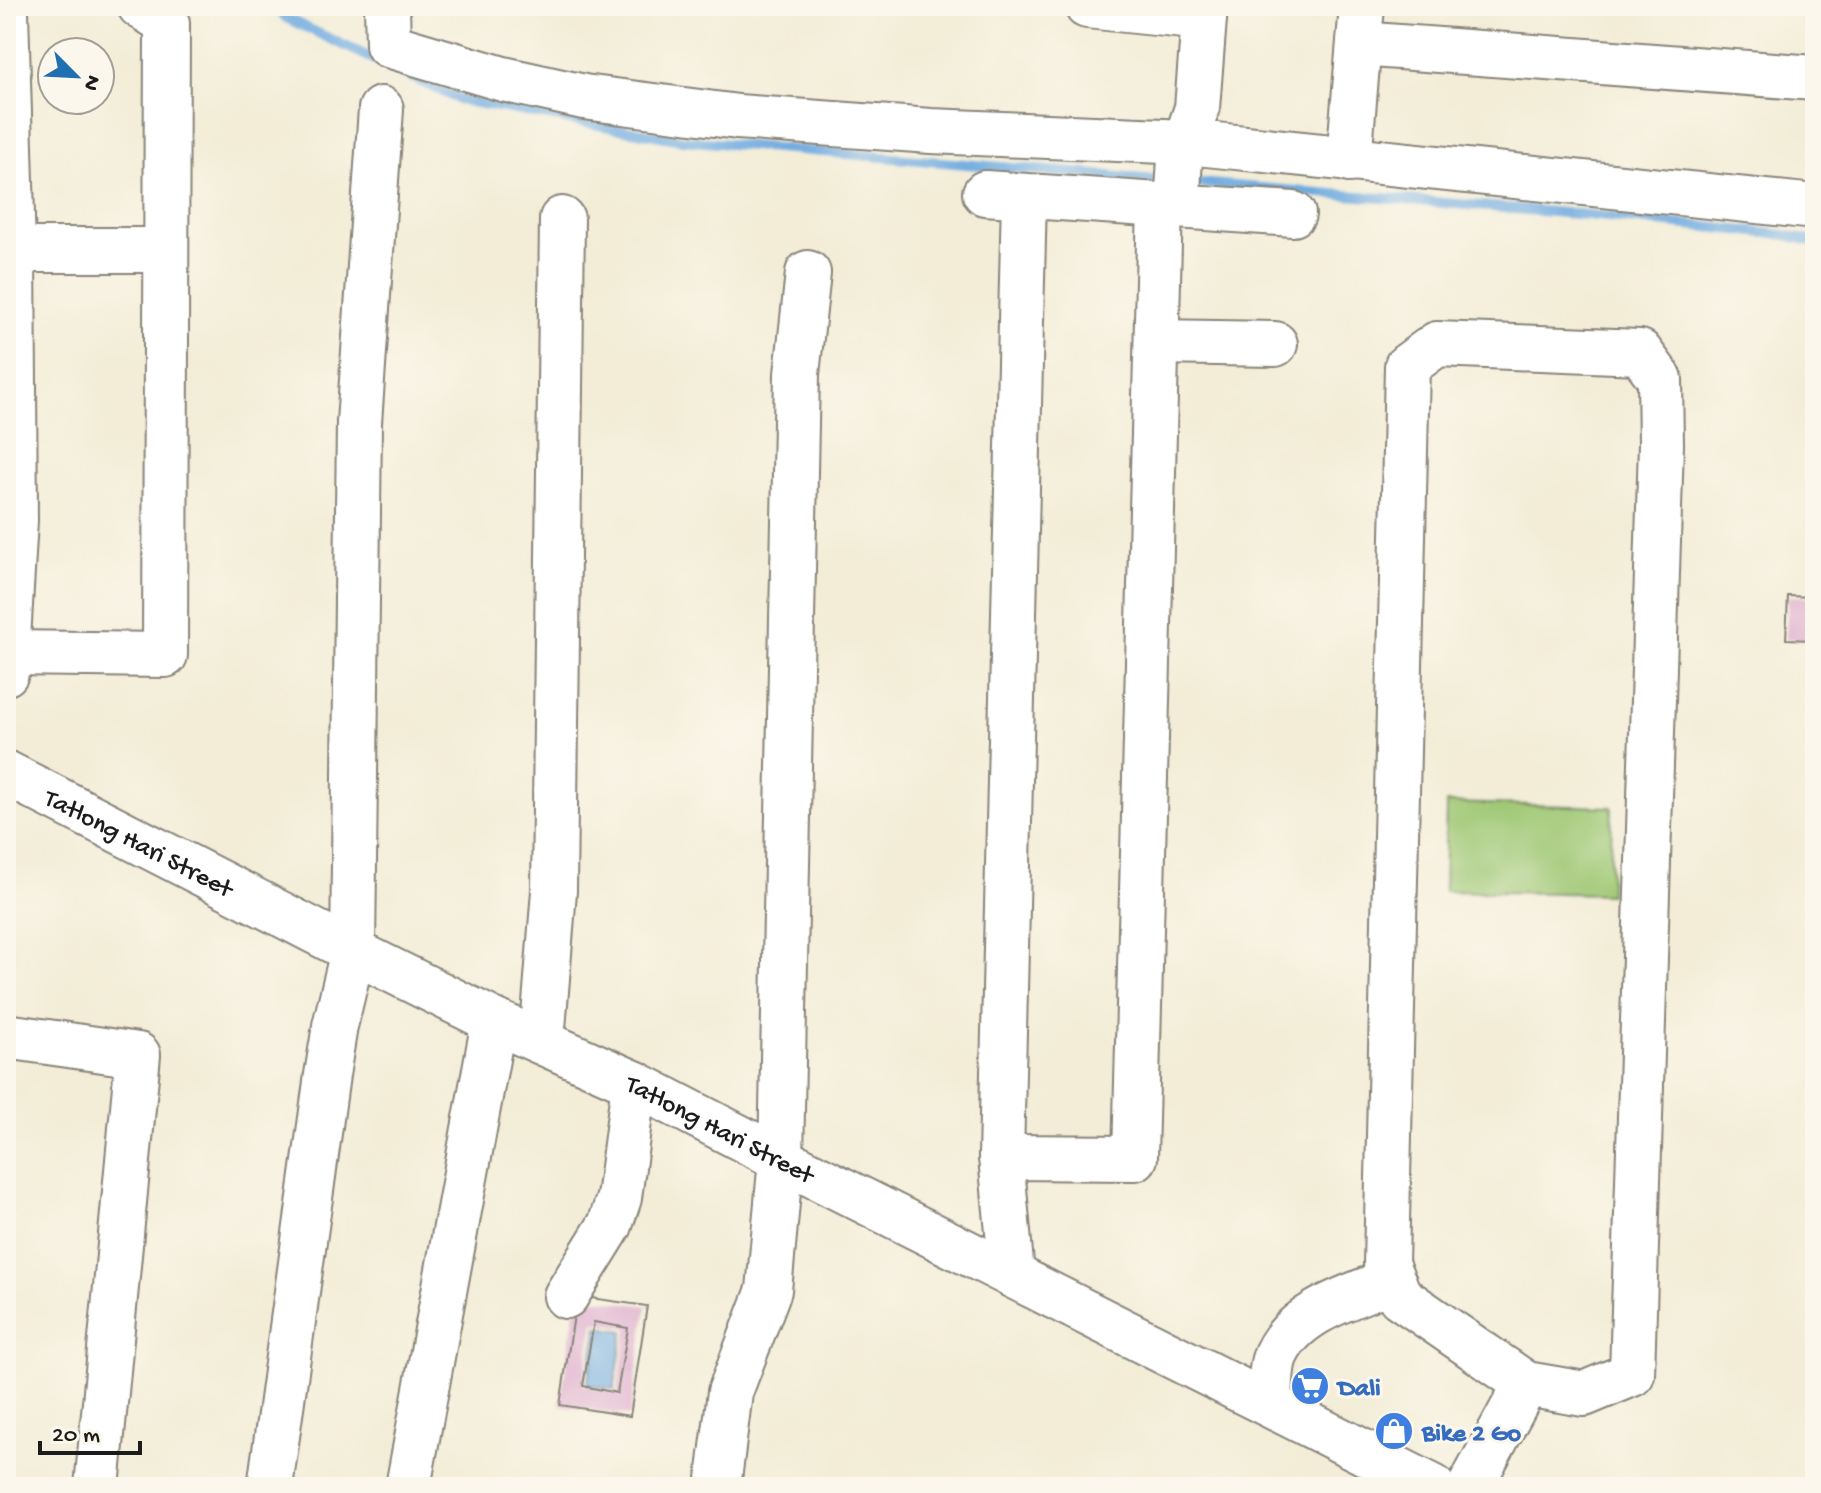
<svg xmlns="http://www.w3.org/2000/svg" width="1821" height="1493" font-family="'Gochi Hand',sans-serif">
  <style>
    .green { fill: #9ec773; stroke: #5d7248; stroke-width: 2 }
    .water { fill: #6fabe0; stroke: #46647e; stroke-width: 2 }
    .lines { fill: none; stroke-linecap: round; stroke-linejoin: round }
    .stream { stroke: #6fabe0; stroke-width: 10 }
    .building { fill: #dba5ca; fill-rule: evenodd }
    .minor-casing { stroke: #88847a; stroke-width: 48 }
    .minor { stroke: #fff; stroke-width: 44 }
    .labels { text-anchor: middle; stroke-width: 6; stroke-linejoin: round; paint-order: stroke }
    .street-label { font-size: 26px; fill: #1c1c1c; stroke: #fbf7ec }
    .shop-label { font-size: 26px; font-weight: bold; fill: #366cbe; stroke: #fbf7ec; text-anchor: start }
  </style>
  <rect width="100%" height="100%" fill="#fbf7ec"/>
  <filter id="ink" filterUnits="userSpaceOnUse"><feTurbulence type="fractalNoise" baseFrequency=".0125" numOctaves="2"/><feDisplacementMap in="SourceGraphic" scale="16" xChannelSelector="R" yChannelSelector="G"/><feConvolveMatrix kernelMatrix="1 2 1 2 8 2 1 2 1" color-interpolation-filters="sRGB"/></filter>
  <filter id="wash" filterUnits="userSpaceOnUse"><feTurbulence type="fractalNoise" baseFrequency=".006" numOctaves="4" result="noise"/><feDisplacementMap in="SourceGraphic" scale="32" xChannelSelector="R" yChannelSelector="G"/><feGaussianBlur stdDeviation="1.8" result="paint"/><feColorMatrix in="noise" values="0 0 0 0 0 0 0 0 0 0 0 0 0 0 0 0 0 1.4 0 .05"/><feComposite in="paint" operator="in"/></filter>
  <g filter="url(#wash)">
    <rect width="100%" height="100%" fill="#f3edd7"/>
    <path class="green" d="M1446,803L1612,807L1610,894L1444,891Z"/>
    <path class="water" d="M598,1327L624,1331L614,1389L587,1385Z"/>
    <g class="lines">
      <path class="stream" d="M274,6L286,18L460,100L682,140L1167,181
        M1187,182L1589,215L1785,235L1815,242"/>
    </g>
    <g id="blocks">
      <path class="building" d="M1788,596L1815,597V640L1786,639Z
        M577,1296L647,1306L630,1416L560,1405ZM594,1322L628,1328L617,1393L583,1386Z"/>
    </g>
  </g>
  <g filter="url(#ink)">
    <use href="#blocks" fill-opacity="0" stroke="#88847a" stroke-width="2"/>
    <g class="lines">
      <g class="minor-casing">
        <g id="minor">
          <path d="M387,6L388,45L503,79L584,97L738,117L931,131L1187,142L1815,207"/>
          <path d="M1087,6L1204,18"/>
          <path d="M6,12L13,250L15,520L6,673"/>
          <path d="M1359,44L1815,78"/>
          <path d="M1349,160L1362,6"/>
          <path d="M985,193L1293,214"/>
          <path d="M1174,206L1178,192L1180,158L1197,108L1205,6"/>
          <path d="M13,250H166"/>
          <path d="M1157,342L1275,344"/>
          <path d="M1437,344L1640,352L1660,379L1661,444L1632,1374L1584,1394L1526,1384L1400,1297L1386,1264L1407,366Z"/>
          <path d="M8,653L165,655L167,23L140,6"/>
          <path id="s1" d="M6,773L353,951L494,1021L634,1083L781,1159L1433,1487"/>
          <path d="M6,1036L138,1055L97,1487"/>
          <path d="M542,1041L554,891L562,219"/>
          <path d="M1001,1157L1135,1158L1160,205"/>
          <path d="M1012,1275L1001,1157L1024,196"/>
          <path d="M566,1296L610,1225L619,1198L634,1083"/>
          <path d="M1270,1404C1271,1389 1270,1367 1276,1354C1296,1311 1351,1297 1391,1280"/>
          <path d="M270,1487L327,1075L335,1026L353,951L359,423L381,109"/>
          <path d="M408,1487L494,1021"/>
          <path d="M718,1487L730,1392L769,1290L781,1159L797,374L808,273"/>
          <path d="M1470,1487L1526,1384"/>
        </g>
      </g>
      <use href="#minor" class="minor"/>
    </g>
  </g>
  <defs>
    <g id="supermarket-disc" transform="scale(2)"><circle r="9.5" fill="#3f7fe0" stroke="#fbf7ec"/><path d="M-6-5.5h2.5l.6 2H6L4.5 2H-2.5L-4.4-4H-6ZM-1.5 3.2a1.3 1.3 0 1 0 .1 0ZM3 3.2a1.3 1.3 0 1 0 .1 0Z" fill="#fff"/></g>
    <g id="shop-disc" transform="scale(2)"><circle r="9.5" fill="#3f7fe0" stroke="#fbf7ec"/><path d="M-5-2.5h2.3a2.7 3.5 0 0 1 5.4 0H5L5.5 6h-11ZM-1.5-2.5h3a1.5 2.3 0 0 0-3 0Z" fill="#fff"/></g>
  </defs>
  <g fill-rule="evenodd">
    <use href="#supermarket-disc" x="1310" y="1386"/>
    <use href="#shop-disc" x="1394" y="1431"/>
  </g>
  <g class="labels">
    <g class="street-label">
      <text dy="9" stroke="none"><textPath href="#s1" startOffset="150">Tatlong Hari Street</textPath></text>
      <text dy="9" stroke="none"><textPath href="#s1" startOffset="798">Tatlong Hari Street</textPath></text>
    </g>
    <g class="shop-label">
      <text x="1338" y="1395">Dali</text>
      <text x="1422" y="1440">Bike 2 Go</text>
    </g>
  </g>
  <rect width="1821" height="1493" fill="none" stroke="#fbf7ec" stroke-width="32"/>
  <g transform="translate(76 76) rotate(114)"><circle r="38" fill="#fbf7ec" stroke="#a29f99" stroke-width="2"/>
  <path d="M0-6L14 30L0 20L-14 30Z" fill="#1f6fb2"/>
  <text y="-12" font-size="22" font-weight="bold" text-anchor="middle" fill="#1c1c1c">N</text>
  </g>
  <path d="M40 1441v12h100v-12" fill="none" stroke="#1c1c1c" stroke-width="4"/>
  <text x="52" y="1441" font-size="24" fill="#1c1c1c" stroke="#fbf7ec" stroke-width="6" paint-order="stroke">20 m</text>
</svg>
